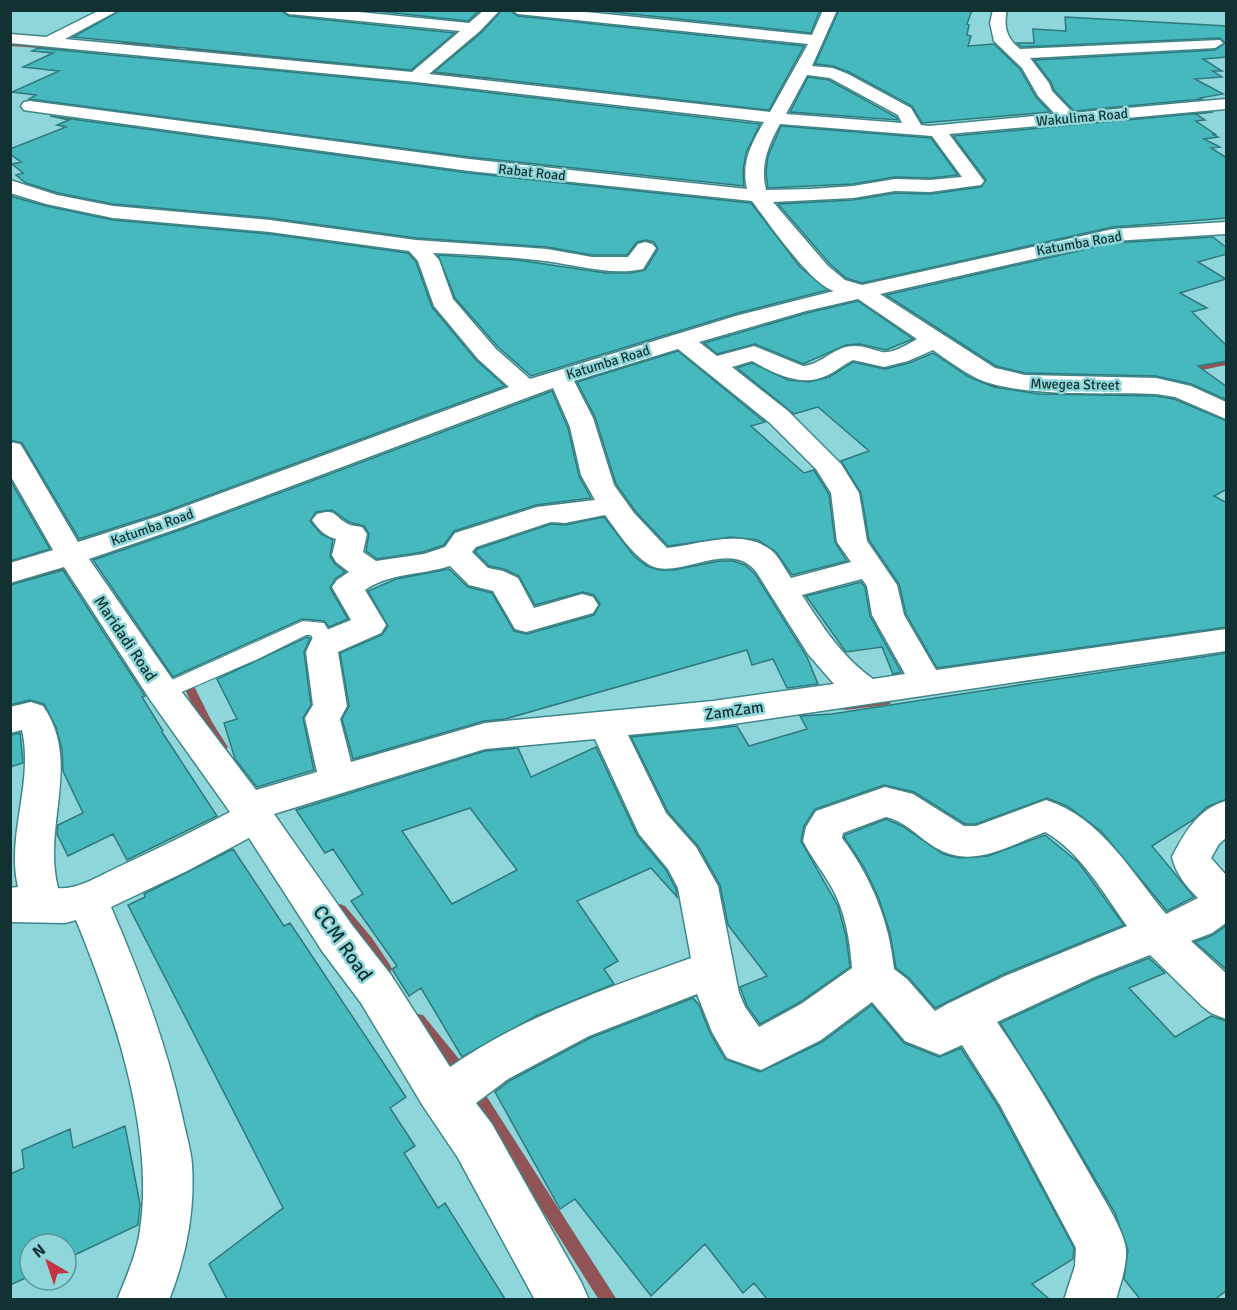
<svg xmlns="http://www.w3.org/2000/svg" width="1237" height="1310" font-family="Signika,sans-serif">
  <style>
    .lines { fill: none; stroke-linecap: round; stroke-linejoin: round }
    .stream { fill: #905356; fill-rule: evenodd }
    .building { fill: #45b9be; stroke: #2f787b; stroke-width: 1.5; fill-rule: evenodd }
    .service-casing { stroke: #3e8689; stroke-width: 2 }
    .minor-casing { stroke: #3e8689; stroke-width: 3 }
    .service { fill: #fff; fill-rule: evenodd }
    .minor { fill: #fff; fill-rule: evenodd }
    .labels { text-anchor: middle; stroke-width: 5; stroke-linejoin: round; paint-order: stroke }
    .far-street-label { font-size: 14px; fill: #123132; stroke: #8ed6d9 }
    .street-label { font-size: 16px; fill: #123132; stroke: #8ed6d9 }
    .near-street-label { font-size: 20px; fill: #123132; stroke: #8ed6d9 }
  </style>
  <rect width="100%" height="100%" fill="#8ed6d9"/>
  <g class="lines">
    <path class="stream" d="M475,26L479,27L472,43L438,71L486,76L488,79L432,73V71L468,41Z
      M81,40L100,41L102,42L100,43L79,42Z
      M123,41L150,45L152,46L150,47L121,43Z
      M10,44L82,49L84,50L82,51L10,46Z
      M159,46L178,47L180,48L178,49L157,48Z
      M187,48L354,65L357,67L354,69L185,50Z
      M413,63L415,66L398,72L360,67L363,65L398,68Z
      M1226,361V365L1188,373L1184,371L1188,369Z
      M969,371C978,371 1003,387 1005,396L1004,398H998L996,392L969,375Z
      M1084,388H1087V392L1046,398L1042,396L1046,394Z
      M70,567C75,568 78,574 81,578L79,580H73L68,574L10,584V578Z
      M187,679L191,680L212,722L226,744L228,747L226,750H218L201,724L182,683Z
      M886,697L890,698L891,701L890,704L886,705L845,710L841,709L840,706L841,703L845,702Z
      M340,904L345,906L372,938L390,965L392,969L390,973L385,975L380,973L362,946L335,914L334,910L335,906Z
      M418,1014L423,1015L468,1070L470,1075L468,1080L463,1082L458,1080L413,1025L411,1020L413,1015Z
      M473,1081L478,1083L617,1300H599L468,1093L466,1088L468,1083Z"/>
  </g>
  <path class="building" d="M121,10H280L289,16L455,33L411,70L73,37Z
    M367,10H480L468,21Z
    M502,10H509L518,16L804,46L769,110L434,72L481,33Z
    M593,10H820L811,33Z
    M839,10H972L967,24L969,25L967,35L971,36L968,46L994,44L1020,69L1036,97L1050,112L922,123L912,106L849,72L833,66L815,64Z
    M1065,17L1227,26V57L1203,59L1222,71H1213L1222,77L1195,79L1223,94L1200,98L1202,99L1074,111L1054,90L1051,82L1034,60L1215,50L1225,43L1220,38L1021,47L1017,43H1034L1033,29L1066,31Z
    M38,48L416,84L760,124L746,153L743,171L744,186L469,157L29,99L36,95L12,92L59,71L23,67L53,53L32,51Z
    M808,77L829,80L896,117L898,120L790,112Z
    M1213,112L1196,114L1205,120L1196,121L1215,134H1212L1218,137L1204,139L1220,147L1211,148L1227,158V218L1113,227L862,283L846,278L830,264L778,204L853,200L895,193L930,194L981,187L986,180L953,136Z
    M50,116L469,173L751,203L800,267L828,290L738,313L531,376L498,347L455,298L438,255L517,260L606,273H631L645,270L658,249L654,242L646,240L637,242L627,255H592L547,247L416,238L270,218L113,204L58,193L26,183L16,175L23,173L12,164L21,162L10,154V149L66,127L57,125L69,120Z
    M781,126L931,138L958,175L930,178L895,177L853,184L768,188L766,172L768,156Z
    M10,196L46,206L113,220L270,234L408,253L416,262L432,307L476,360L505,386L161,513L79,539L22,443L10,440Z
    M1213,237L1227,248V254L1198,262L1226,279L1180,293L1207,308L1192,312L1227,346V361L1198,366L1227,387V400L1191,384L1156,376L1025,373L996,366L886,295L1113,243Z
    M858,301L913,339L886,350L860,344L846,345L803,364L755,344L717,354L704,343L807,313Z
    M678,351L765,422L751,426L804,473L814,470L829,494L835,542L847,561L792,575L776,552L758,540L731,537L668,546L636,512L616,484L595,417L577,382Z
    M933,353L969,377L994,387L1039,394L1156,396L1174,399L1227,421V489L1214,496L1227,503V627L937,668L906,614L899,584L869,540L861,493L841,461L869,451L818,407L794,414L737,368L752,363L788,380L809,382L829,377L853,362L885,369L909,363Z
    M552,391L568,428L579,476L591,498L536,505L454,531L444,545L423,552L377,559L366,551L369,534L364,526L349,522L332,510L316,512L310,521L321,534L333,540L330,556L335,564L345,572L335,579L330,588L348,619L329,627L324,621L302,619L173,677L93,560L183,529Z
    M10,480L50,549L10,561Z
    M604,517L634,556L647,566L659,570H674L719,561H733L745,565L755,574L807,657L818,684L787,688L773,659L752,665L747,650L505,719L484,721L353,759L342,719L349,706L340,653L382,635L388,626L368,591L396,579L449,569L468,587L492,593L514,631L527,634L594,615L600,604L594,595L583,592L535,605L519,576L504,569L489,566L475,552L477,549L551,524L565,525Z
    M63,570L145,696L142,697L163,731L162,732L217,816L127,860L113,834L68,856L57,834L58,825L83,813L63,771L62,749L56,727L44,704L30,700L10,705V585Z
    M861,582L865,587L870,616L901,672L893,674L882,647L846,652L806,596Z
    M307,637L310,638L304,652L311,705L303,718L314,770L257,787L235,759L224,723L237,719L217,679Z
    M1227,653V799L1207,807L1193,820L1152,846L1194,897L1167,911L1101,831L1067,806L1047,798L976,824H965L914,792L884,785L815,809L804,826L801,841L838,906L846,936L850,967L800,1002L760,1024L747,1006L740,987L767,976L728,925L720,885L698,846L668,812L631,737L737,726L749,746L807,729L800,716L832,714Z
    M20,733L23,763L10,767V735Z
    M596,747L637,835L666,870L676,889L677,897L651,868L577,901L618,961L604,969L614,984L536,1016L462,1057L421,988L409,996L392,969L397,966L351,901L363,894L333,849L325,853L296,810L485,751L518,748L531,777ZM470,808L517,870L452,904L402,831Z
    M886,819L902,826L943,854L959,858L988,856L1045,835L1079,863L1124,925L1004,974L935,1008L909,978L896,968L890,933L879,899L864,867L844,837L845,835Z
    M233,849L284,926L290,923L406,1097L390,1108L415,1146L404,1153L438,1208L445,1203L505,1299H227L209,1264L283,1208L128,905L145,897L144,894Z
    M1227,925V970L1195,942L1213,935Z
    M1149,958L1165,973L1129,988L1175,1037L1211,1016L1227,1021V1290L1215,1299H1140L1124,1279L1128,1250L1115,1213L1048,1099L1000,1023L1095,979Z
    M693,998L699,1005L710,1033L725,1059L760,1072L822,1042L872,1005L904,1043L939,1057L961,1048L998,1106L1074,1248L1073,1259L1032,1284L1049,1299H767L754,1283L743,1293L705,1244L651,1296L575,1199L560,1209L495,1092L509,1081L590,1038Z
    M125,1126L140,1204L138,1225L66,1259V1244H30V1276L10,1285V1174L24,1168L22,1150L70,1129L73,1148Z"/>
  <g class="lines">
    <g class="service-casing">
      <path id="service" d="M303,621L324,623L336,643L333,648L326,650L319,648L311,635H306L258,659L170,697L163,699L156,697L153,692L156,687Z"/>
    </g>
    <g class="minor-casing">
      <path id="minor" d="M100,10H119L65,39L412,72L460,31L289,14L282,10H339L469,23L484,10H500L480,31L429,74L770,112L808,44L518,14L511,10H566L812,35L823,10H837L812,66L833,68L848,74L911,108L921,125L929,126L1055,114L1038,96L1022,68L994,41L990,23L993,10H1007C1003,28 1007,38 1020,49L1220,40L1223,43L1215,48L1030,58L1049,83L1052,91L1073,113L1226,99V109L949,134L984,181L981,185L930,192L895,191L853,198L773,202L828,266L845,280L862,285L1113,229L1226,222V234L1113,241L880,294L995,368L1025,375L1156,378L1191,386L1226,402V419L1175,397L1156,394C1107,392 1019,398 976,378C961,370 947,360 933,350L908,361L884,367L853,360C844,364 837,371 828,375C802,388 775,374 752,361L732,367L788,411L841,464L859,493L867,541L897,585L904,615L936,670L1226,629V651L713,727L628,735L666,813L696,847L718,886L739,993L745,1007L759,1027L801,1004L852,968C850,940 845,910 831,886C822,870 811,857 803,841L806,827L816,811L885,787L913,794L964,826H976L1046,800C1102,818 1130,871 1166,914L1198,898C1186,886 1176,874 1172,857C1184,833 1199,808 1226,801V838L1219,844L1211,858L1226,875V923L1212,933L1191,941L1226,973V1019L1211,1013L1202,1006L1150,955L1094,977L997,1022C1032,1073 1062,1126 1093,1180C1102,1196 1125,1232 1126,1250C1127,1267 1120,1284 1116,1300H1064L1075,1266L1076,1248L1000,1105L962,1045L940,1055L905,1041L872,1002L821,1040L761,1070L727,1058L712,1032L697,994L589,1036L508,1079L476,1103L492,1124L581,1282L589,1300H535L458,1158L423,1106L361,1003L322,951L249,838L187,871L111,907C140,974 166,1043 182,1115C185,1131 191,1149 192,1165C195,1211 186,1257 169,1300H117C126,1278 137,1253 140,1230C155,1132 113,1010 76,920L65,923L10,922V888L18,887C6,835 34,783 22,730L10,733V707L31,702L43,706C82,762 42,825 58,888C77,890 97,877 114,869C153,851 192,832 230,812L151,701L64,567L10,583V563L53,550L10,475V442L20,444L24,450L78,542L162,515L509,387L478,359L434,306L418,261L409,251L270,232L113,218L46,204L10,193V180L57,195L113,206L270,220L416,240L547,249L592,257H628L638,244L645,242L652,244L656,248L643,269C611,276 577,265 545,261C508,257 471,254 433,253L439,260L453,299L496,349L530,379L739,315L834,291C811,285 767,221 752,201L469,171L30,111L24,110L21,106L24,102L30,101L469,159L747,189C741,163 751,144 764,122L416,82L10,43V34L46,37ZM807,75L830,78L898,115L902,123L786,114ZM780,124L932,136L962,177L930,180L895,179L853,186L811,189L766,190C760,165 768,146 780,124ZM858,299L917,339C908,344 893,354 882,352C869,349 860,344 846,347C830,351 819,365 803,366L754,346L717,356L699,342L806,311ZM678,349L770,423L816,469L831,493L837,542L851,562L791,578C784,568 778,554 768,548C739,529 698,545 667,548L634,513L614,485L593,418L574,381ZM553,388L570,427L581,475L595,500L537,507L455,533L445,547L424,554L376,561L363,552L367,534L362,527C358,526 352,526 348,524C333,516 337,508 317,514L312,520C319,530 325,536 336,539L332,555L336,562L349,572L337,580L332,587L351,620L314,635L306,652L313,705L305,718L317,772L256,790L175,683L89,559L182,527ZM605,515C617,531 631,553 648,564C677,583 731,536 757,573L808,654L834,684L713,701L485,723L351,762L340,719L347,706L338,652L381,633L386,625L365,590C389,573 422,575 450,566L469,585L493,591L515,629L526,632L593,613L598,605L593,597L582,594L534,608L518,578L503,571L488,568L472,552L476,547L551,522L565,523ZM862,579L867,586L872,615L905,674L873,679C842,657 822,626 802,595ZM595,739L639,834L668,869L678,888L691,958C608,988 523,1016 450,1067L391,975L352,925L274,814L485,749ZM886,817C902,820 917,835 930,844C969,872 1006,847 1045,832C1080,851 1104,894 1127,926L1005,976L947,1004L935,1011L907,979L894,969C889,920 871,877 842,838L843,833Z"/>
    </g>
    <use href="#service" class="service"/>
    <use href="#minor" class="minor"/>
  </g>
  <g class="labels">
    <g class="far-street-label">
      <text transform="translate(1082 117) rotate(-5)" y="5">Wakulima Road</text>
      <text transform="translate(532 172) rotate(6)" y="5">Rabat Road</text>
      <text transform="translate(1079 243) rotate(-10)" y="5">Katumba Road</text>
      <text transform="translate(608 362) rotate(-17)" y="5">Katumba Road</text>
      <text transform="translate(1075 384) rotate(1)" y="5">Mwegea Street</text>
      <text transform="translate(152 527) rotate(-19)" y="5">Katumba Road</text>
    </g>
    <g class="street-label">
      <text transform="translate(126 638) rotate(56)" y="6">Maridadi Road</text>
      <text transform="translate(734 710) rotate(-8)" y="6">ZamZam</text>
    </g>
    <g class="near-street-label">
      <text transform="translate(343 943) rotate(55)" y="7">CCM Road</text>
    </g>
  </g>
  <rect width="1237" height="1310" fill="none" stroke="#123132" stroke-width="24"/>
  <g transform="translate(48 1262) rotate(321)"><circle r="28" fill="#8ed6d9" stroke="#5c9496" stroke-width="1.5"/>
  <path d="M0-4.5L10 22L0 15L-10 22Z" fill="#c43444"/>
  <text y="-9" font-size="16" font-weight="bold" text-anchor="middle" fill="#123132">N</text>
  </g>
</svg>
